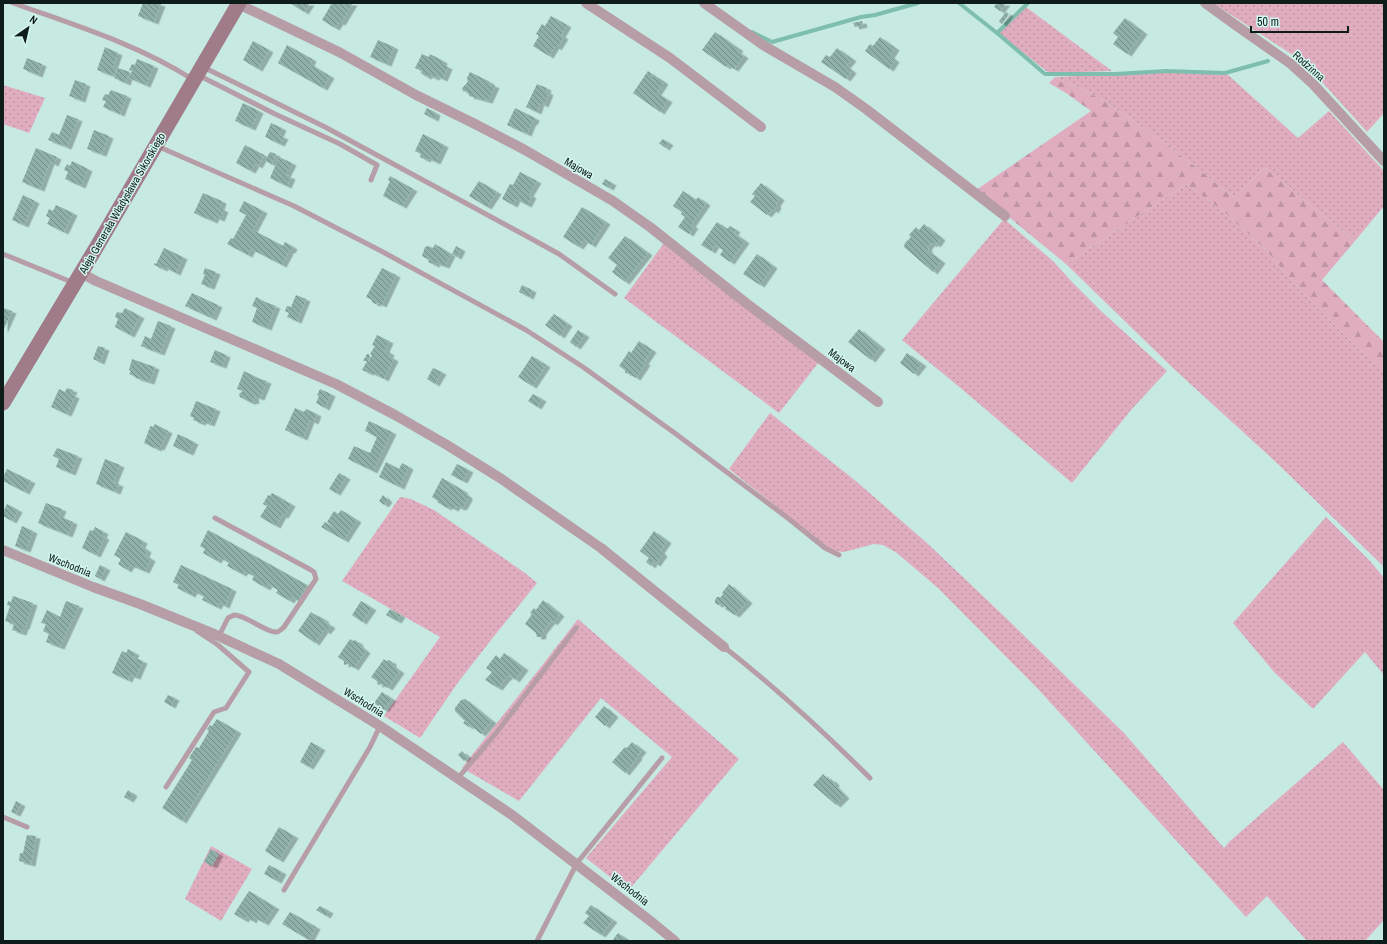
<svg xmlns="http://www.w3.org/2000/svg" width="1387" height="944" font-family="'Archivo Narrow',sans-serif">
  <style>
    .grass { fill: url(#grass-dots) }
    .forest { fill: url(#forest-firs) }
    .lines { fill: none; stroke-linecap: round; stroke-linejoin: round }
    .stream { stroke: #7ebeaf; stroke-width: 4 }
    .building { fill: url(#building-back-hatch); filter: url(#shadow) }
    .lane { stroke: #b69da6; stroke-width: 5 }
    .street { stroke: #b69da6; stroke-width: 10 }
    .secondary { stroke: #a07c89; stroke-width: 15 }
    .labels { text-anchor: middle; stroke-width: 3; stroke-linejoin: round; paint-order: stroke }
    .street-label { font-size: 11px; fill: #0f1d1a; stroke: #d3f7ee }
  </style>
  <defs>
    <pattern id="grass-dots" width="8" height="8" patternUnits="userSpaceOnUse"><rect width="8" height="8" fill="#e0adbf"/><path d="M2 2h.1M6 6h.1" fill="none" stroke="#bf94a4" stroke-width="1.8" stroke-linecap="round"/></pattern>
    <pattern id="forest-firs" width="22" height="20" patternUnits="userSpaceOnUse"><rect width="22" height="20" fill="#e0adbf"/><path d="M5 1l3.5 6h-7zM16 11l3.5 6h-7z" fill="#bf94a4"/></pattern>
    <pattern id="building-back-hatch" width="6" height="6" patternUnits="userSpaceOnUse"><rect width="6" height="6" fill="#8eb0a7"/><path d="M-1 5l2 2M0 0l6 6M5-1l2 2" fill="none" stroke="#728f87"/></pattern>
    <filter id="shadow"><feDropShadow dx="4.5" dy="2.5" stdDeviation="0" flood-color="#0004"/></filter>
  </defs>
  <rect width="100%" height="100%" fill="#c6eae1"/>
  <path class="grass" d="M1213,3H1384V113L1367,132L1305,63Z
    M1026,7L1112,71L1049,73L998,33Z
    M1170,72L1228,75L1298,138L1329,111L1384,171V206L1355,241L1265,168L1233,197C1195,166 1156,135 1114,108C1096,95 1075,86 1055,77Z
    M3,85L45,98L29,133L3,124Z
    M1186,184L1223,211L1266,250L1296,285L1346,336L1384,371L1383,566L1279,465L1174,369L1066,264Z
    M1004,219L1054,262L1073,283L1100,310L1167,371L1131,410L1072,483L963,390L902,340Z
    M664,243L819,362L779,413L624,298Z
    M770,413L857,482L928,544L1005,617L1124,733L1224,848L1229,842L1343,742L1384,790V920L1365,941H1307L1267,896L1246,917L1038,689L938,588L897,553L883,545L874,544L844,552L834,551L826,546L729,469Z
    M400,497L411,499L434,510L525,573L537,583L495,635L459,681L420,738L384,716L440,637L342,581Z
    M1326,517L1370,561L1384,578V675L1365,652L1313,709L1274,672L1233,623Z
    M578,619L739,759L628,891L586,858L672,757L601,698L519,801L462,768Z
    M211,846L252,869L221,921L185,899Z"/>
  <path class="forest" d="M1055,77C1075,86 1096,95 1114,108C1156,135 1195,166 1233,197L1265,168L1355,241L1322,280L1384,342V371L1346,336L1296,285L1266,250L1223,211L1186,184L1066,264L976,190L1091,111L1066,93L1049,83Z"/>
  <g class="lines">
    <path class="stream" d="M959,3L997,33L1028,3
      M752,32L772,42L861,17L875,15L918,3
      M997,33L1045,74H1115L1166,71L1225,73L1268,61"/>
  </g>
  <path class="building" d="M143,3H157L161,4L154,22L138,16Z
    M290,3H310L304,12Z
    M332,3H353L341,23L339,22L335,28L322,20Z
    M997,3H1006L1000,11L994,7Z
    M1006,12L1009,14L1002,24L999,21Z
    M551,16L567,25L561,35L564,37L557,48L555,46L549,56L533,46L539,36L536,34L542,24L545,26Z
    M1125,18L1143,32L1127,54L1113,44L1118,37L1113,33Z
    M862,21L863,25L855,27L853,23Z
    M715,32L739,49L737,51L744,56L734,69L727,65L726,67L702,50Z
    M880,37L895,48L890,56L895,60L889,69L865,51L870,44L873,46Z
    M378,40L394,47L387,64L370,57Z
    M253,41L269,50L258,69L243,60Z
    M287,45L312,59L310,64L330,76L323,88L278,63Z
    M105,47L118,53L113,67L117,68L114,76L97,70Z
    M837,48L852,59L846,66L852,71L846,79L821,62L826,55L830,57Z
    M422,54L429,57L430,54L443,61L442,64L448,67L443,79L436,76L435,78L428,75L427,77L425,76L421,73L422,71L415,68Z
    M27,58L42,64L38,75L23,69Z
    M137,59L154,66L146,85L129,78L132,71L129,70L132,64L135,65Z
    M118,68L130,72L126,83L114,78Z
    M648,71L652,74L651,75L653,77L654,75L664,82L657,93L668,100L660,112L633,93Z
    M470,72L490,82L489,83L495,86L488,101L469,96V94L467,92L463,91L462,88L466,84L468,81L467,78Z
    M75,80L86,84L81,100L69,96Z
    M537,84L547,88L546,91L549,93L544,105L540,103L537,112L526,107Z
    M111,90L127,96L120,114L103,107L106,101L102,100L105,94L108,95Z
    M243,103L259,111L251,128L235,121Z
    M427,108L436,113L434,119L424,114Z
    M515,108L535,118L533,123L532,122L527,134L507,125Z
    M67,115L78,119L67,147L48,140L52,132L59,135Z
    M271,123L282,128L279,135L284,137L280,144L265,137Z
    M94,130L109,136L102,154L87,149Z
    M423,134L444,145L436,162L427,158L426,160L420,157L421,154L415,151Z
    M663,139L669,143L665,148L659,143Z
    M245,145L264,155L258,166L255,164L251,171L236,163Z
    M36,148L57,157L54,164L50,162L40,189L22,182Z
    M270,152L276,154L272,164L265,161Z
    M279,157L292,163L286,175L291,177L287,186L270,178Z
    M72,161L88,169L81,186L65,179L68,172L64,170L67,164L70,166Z
    M520,172L537,181L529,194L532,196L527,205L516,199L513,205L502,199L510,184L513,185Z
    M390,176L413,189L402,206L383,196L390,181L388,180Z
    M605,179L612,183L609,188L602,184Z
    M479,181L497,192L487,207L469,196Z
    M761,183L780,198L776,204L777,206L775,209L774,211L772,209L767,215L750,202L755,196L752,194Z
    M683,191L696,200L698,197L706,203L691,225L694,226L689,234L678,227L685,217L681,214L682,212L673,206Z
    M203,193L222,201L220,208L224,210L220,219L215,217L213,221L194,213Z
    M23,195L35,201L24,225L12,220Z
    M244,201L263,211L253,230L283,246L285,242L293,247L291,251L290,250L282,265L251,249L248,255L227,244L231,238L233,239L246,215L239,211Z
    M56,205L73,213L64,232L47,224L50,218L46,216L49,209L53,211Z
    M582,207L606,222L591,245L584,240L579,247L563,237Z
    M717,222L727,229L730,226L736,230L734,233L745,241L730,262L720,255L723,250L715,245L711,251L701,245Z
    M924,224L941,238L936,245L934,243L932,245L931,243L927,248L929,249L927,250L941,261L933,272L904,247L905,243L911,237L909,235L916,227L919,230Z
    M625,236L648,253L625,282L612,272L617,265L608,258Z
    M435,244L451,254L445,266L436,263L435,265L428,262L429,260L422,256L425,247L428,246L433,248Z
    M456,246L461,249L457,257L452,254Z
    M164,248L183,257L176,273L164,267L163,269L154,265V263L156,264Z
    M757,254L773,266L760,285L743,274Z
    M205,268L216,272L210,287L201,284L205,275L203,274Z
    M382,268L396,275L382,305L378,303L375,304L372,302V300L366,297Z
    M522,285L532,290L529,297L519,292Z
    M192,293L218,305L212,318L185,306Z
    M296,295L306,299L297,321L287,317L289,313L285,311L287,306L291,307Z
    M256,297L260,299V300L276,306L267,328L252,322L257,308L252,306Z
    M3,308L12,311L3,331Z
    M125,308L140,316L130,335L115,327L118,319L115,317L117,312L122,313Z
    M554,314L568,324L560,336L545,325Z
    M158,321L171,326L160,353L141,346L145,336L151,339Z
    M859,329L881,347L871,360L848,342Z
    M578,330L585,335L576,347L570,342Z
    M377,335L389,341L385,350L390,353L386,362L389,356L394,359L384,379L379,376L381,371L378,376L370,372L369,373L362,370L367,361H363L367,354H369L370,357L367,364L372,355L370,354L375,346L372,345Z
    M639,341L652,350L644,362L646,363L636,378L630,374L625,373V370L619,366L629,351L631,353Z
    M98,346L105,348L100,362L93,359Z
    M215,350L226,355L222,366L210,362Z
    M907,353L922,364L914,374L900,363Z
    M532,356L546,365L532,386L518,377Z
    M132,359L155,367L150,382L136,378V377L129,374L131,371L129,370Z
    M433,368L442,372L435,384L427,379Z
    M244,371L260,379L267,381L260,398L254,396L255,401L250,402L240,397L239,394L243,391L237,389Z
    M67,388L73,390L71,394L75,396L67,414L51,407L59,389L65,392Z
    M320,389L331,394L325,408L316,403L319,396L317,395Z
    M533,394L542,399L537,407L528,401Z
    M196,401L216,409L210,424L202,421L201,423L193,420L194,418L190,416Z
    M295,408L304,412L306,409L317,414L314,422L310,420L303,438L285,430Z
    M369,421L392,432L373,471L348,459L354,446L370,453L377,437L365,431Z
    M155,424L168,431L160,448L158,447L157,449L144,443L150,427V426L153,427Z
    M178,434L194,442L189,453L173,446Z
    M57,448L78,456L71,473L56,467L59,459L53,456Z
    M105,459L120,465L113,482L119,484L116,492L96,484Z
    M386,462L399,469L402,463L409,467L400,487L379,477Z
    M457,464L469,470L463,481L451,475Z
    M7,469L31,481L25,492L3,481V477Z
    M339,473L346,477L336,493L329,489Z
    M442,478L464,491L463,492L468,496V498L463,507L461,508L456,506L454,509L448,506L447,508L437,502L438,501L432,497Z
    M272,493L281,498V500L284,501V500L291,504L284,516L282,515L276,526L260,517L267,506L263,504L268,495L270,496Z
    M383,495L388,500L384,505L379,501Z
    M46,503L62,509L59,516L73,522L68,535L38,523Z
    M7,504L18,510L12,521L3,516V512Z
    M341,510L357,520L344,540L321,527L325,522L337,529L327,522L334,511L338,514Z
    M22,526L33,531L26,550L15,546Z
    M95,527L104,532L102,536L105,537L96,555L82,548L90,530L93,531Z
    M208,530L307,585L298,601L292,597L290,601L276,593L278,590L268,584L266,588L252,580L254,576L244,571L242,574L227,566L229,563L219,557L217,561L203,553L205,549L200,546Z
    M654,531L667,541L660,551L663,554L656,564L653,562L651,566L646,562L649,558L640,551Z
    M126,532L143,541L141,546L147,550L145,555L151,559L145,571L130,565L127,570L118,564L121,559L114,555Z
    M100,565L106,568L100,579L95,576Z
    M181,565L232,589L225,606L219,603L217,607L202,600L204,596L199,594L193,591L191,595L177,588L179,585L173,582Z
    M729,584L748,601L735,615L725,609L726,607L721,604L718,605L715,603V600L717,597H721L723,594L722,593Z
    M13,596L33,603L25,627H24L22,633L12,630L14,624L5,621L10,606L7,605L8,601L11,602Z
    M543,600L560,614L553,623L551,621L542,632V636L540,637H537L536,633L525,624L532,614L530,613L534,608L536,610Z
    M66,601L79,606L60,647L46,642L49,634L43,631L46,624L41,623L47,610L60,617Z
    M361,601L372,608L362,622L352,615Z
    M390,609L401,615L397,621L386,615Z
    M311,612L318,617L319,616L325,620L324,621L331,626L326,632L324,630L315,643L298,631Z
    M350,639L353,641L355,640L359,643V645L366,651L354,668L348,664L344,665V661L338,657Z
    M128,649L135,653L133,657L143,661L136,677L130,675L128,680L112,673L122,651L126,653Z
    M504,653L524,668L515,680L509,675L507,678H506L498,688L485,680L492,672L486,668L496,655L500,659Z
    M384,659L386,661L389,660L392,662V665L400,671L388,688L382,684L378,685L377,681L371,677Z
    M382,692L392,699L384,710L374,703Z
    M168,695L175,698L171,706L164,702Z
    M465,699L492,721L481,734L470,725L469,727L463,723L465,721L455,711V708L461,700Z
    M604,706L614,715L605,726L595,717Z
    M217,719L237,731L182,821L162,808L192,760L189,758L196,747L199,748L209,731L207,729L210,725L212,726Z
    M311,742L321,748L309,767L300,762Z
    M632,742L642,750L637,756L638,757L625,773L612,762L625,747L627,748Z
    M462,751L468,757L464,761L458,755Z
    M823,774L829,780L831,779L835,783L834,785L845,796L836,805L813,785Z
    M128,790L133,794L129,800L124,797Z
    M16,801L21,804L16,814L11,812Z
    M279,827L294,836L279,860L265,851Z
    M27,835L36,836L31,864L19,861L20,853H23Z
    M211,849L219,854L212,866L204,862Z
    M269,865L282,872L277,881L264,874Z
    M249,891L275,907L264,923L254,917L252,921L246,917L244,920L234,914Z
    M591,905L613,920L601,935L583,923L589,916L585,913Z
    M320,906L329,911L326,916L316,910Z
    M290,912L316,927L309,940L282,924Z
    M618,933L628,940L627,941H612Z"/>
  <g class="lines">
    <path class="lane" d="M13,3C74,25 137,44 192,79
      M203,67L325,127L519,232L559,254L615,294
      M198,75L275,114L340,144L377,165L371,180
      M157,146L294,206L383,252L526,330L583,367L676,434L789,519L825,548L839,555
      M3,254L74,283
      M215,518L311,570L314,572L316,579L284,627C282,629 279,632 276,632C267,633 246,615 234,615L228,618L219,636
      M724,647C775,687 824,732 870,778
      M458,778L497,732L576,628
      M166,787L214,712L226,708L249,672L218,645L197,631
      M3,817L27,827
      M284,890L370,747L380,726
      M537,941L577,863L662,758"/>
    <path class="street" d="M236,3L339,52L416,95L473,123L525,150L613,201L650,227L746,303L878,402
      M586,3L670,58L761,127
      M704,3L763,45L835,87L866,109L1005,216
      M1205,3L1234,24L1291,64L1313,84L1384,161
      M81,273L96,281L336,384L395,415L447,445L500,478L601,548L724,647
      M3,550L93,587L140,604L214,634L279,664L380,726L512,815L653,923L675,941"/>
    <path class="secondary" d="M3,403L96,248L239,3"/>
  </g>
  <g class="labels">
    <g class="street-label">
      <text transform="translate(1309 66) rotate(42)" y="4">Rodzinna</text>
      <text transform="translate(579 168) rotate(30)" y="4">Majowa</text>
      <text transform="translate(122 203) rotate(-60)" y="4">Aleja Generała Władysława Sikorskiego</text>
      <text transform="translate(842 360) rotate(37)" y="4">Majowa</text>
      <text transform="translate(70 565) rotate(22)" y="4">Wschodnia</text>
      <text transform="translate(364 702) rotate(32)" y="4">Wschodnia</text>
      <text transform="translate(630 889) rotate(38)" y="4">Wschodnia</text>
    </g>
  </g>
  <rect width="1387" height="944" fill="none" stroke="#0f1d1a" stroke-width="8"/>
  <g transform="translate(28 28) rotate(34)" stroke="#d3f7ee" stroke-width="3" paint-order="stroke">
  <path d="M0-3L7 15L0 10L-7 15Z" fill="#0f1d1a"/>
  <text y="-6" font-size="11" font-weight="bold" text-anchor="middle" fill="#0f1d1a">N</text>
  </g>
  <path d="M1251 26v6h97v-6" fill="none" stroke="#0f1d1a" stroke-width="2"/>
  <text x="1257" y="26" font-size="12" fill="#0f1d1a" stroke="#d3f7ee" stroke-width="3" paint-order="stroke">50 m</text>
</svg>
